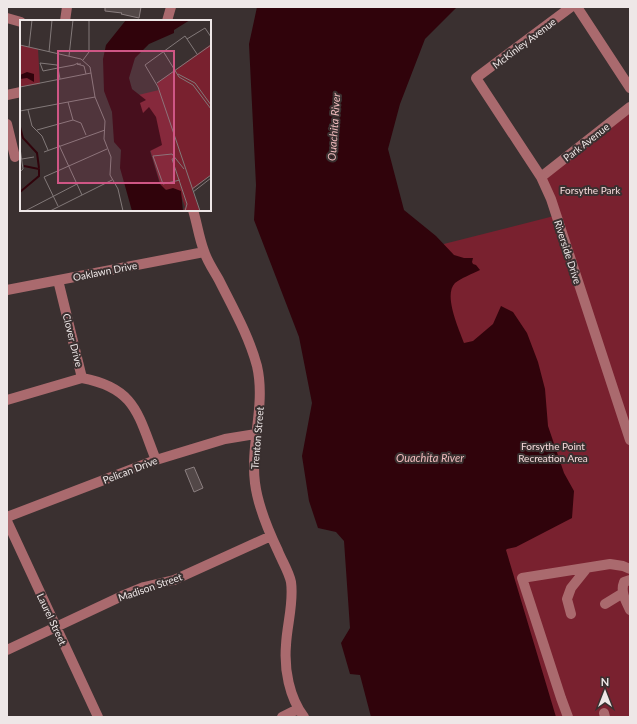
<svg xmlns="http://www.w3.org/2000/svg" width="637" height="724" font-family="Lato,sans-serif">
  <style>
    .green { fill: #79212f }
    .water { fill: #30030b }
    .building { fill: #524747; stroke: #8b7f80 }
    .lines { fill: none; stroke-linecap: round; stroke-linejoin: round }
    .minor { stroke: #aa6a6e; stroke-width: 10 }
    .labels { text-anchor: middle; stroke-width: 4; stroke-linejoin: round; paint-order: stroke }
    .street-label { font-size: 10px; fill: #eee7e7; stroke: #3a3030 }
    .park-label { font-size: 10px; fill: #f5d9da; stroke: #3a3030 }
    .water-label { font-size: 11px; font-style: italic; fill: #efbabc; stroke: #3a3030 }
    .inset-river { fill: none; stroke: #30030b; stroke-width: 2 }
    .inset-road { fill: none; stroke: #827979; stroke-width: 1 }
    .view { fill: #cf5685; fill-opacity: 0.15; stroke: #cf5685; stroke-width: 2 }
    .inset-edge { fill: none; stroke: #eee7e7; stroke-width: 2 }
  </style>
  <rect width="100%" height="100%" fill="#3a3030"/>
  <path class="green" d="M630,107V717H555L482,483L420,250L554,216L541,177Z"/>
  <path class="water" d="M257,7H457L425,39L400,104L388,149L404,210L436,236L454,255L464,258H473L472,262L473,264L476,265L480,270C472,274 461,278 455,283C443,295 459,329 464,343L473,341L493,324L501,306L513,312L527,333L538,362L545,389L548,426L564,473L574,491L572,518L516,547L507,549L506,550L556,717H371L360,675L350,674L341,643L350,628L344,541L336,532L318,528L309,501L302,456L312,403L299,337L254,220L256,185L249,44Z"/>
  <path class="building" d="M105,7H141L139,18L121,14L122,13L105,11Z
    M194,467L203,488L194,492L185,470Z"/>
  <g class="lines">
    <path class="minor" d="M571,7L476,78L541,177L551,199L630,440
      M577,7L630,88
      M7,18L21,22
      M65,21L67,7
      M167,21L171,7
      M7,95L21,92
      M7,124L15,157
      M541,177L630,107
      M193,210C197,223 199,238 204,251C207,261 214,271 219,280C233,308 249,336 257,366C266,405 250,444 255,483C258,507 268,530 278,551C282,561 289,572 291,582C294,603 287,624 286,645C284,669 289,697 304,717
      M58,280L82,378C136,388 138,415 156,460
      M7,290L204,252
      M7,400L82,378
      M7,517L156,460L225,439L256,434
      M7,521L98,717
      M630,580L624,582C620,592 626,601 630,610
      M605,604L623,593
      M571,614L567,599L571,588L587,568
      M7,650L122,596L144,587L174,580L271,536
      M604,713L605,717
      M282,717L298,709
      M568,717L561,698L522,578L610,564L623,566L630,569"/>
  </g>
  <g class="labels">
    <g class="street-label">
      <text transform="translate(524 43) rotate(-37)" y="4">McKinley Avenue</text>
      <text transform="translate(586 142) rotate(-38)" y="4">Park Avenue</text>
      <text transform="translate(568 252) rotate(72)" y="4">Riverside Drive</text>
      <text transform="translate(105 271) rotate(-11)" y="4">Oaklawn Drive</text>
      <text transform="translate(73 340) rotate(76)" y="4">Clover Drive</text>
      <text transform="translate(257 438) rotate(-85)" y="4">Trenton Street</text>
      <text transform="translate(130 470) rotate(-21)" y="4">Pelican Drive</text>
      <text transform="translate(150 587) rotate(-19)" y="4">Madison Street</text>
      <text transform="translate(52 619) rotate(65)" y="4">Laurel Street</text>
    </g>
    <g class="park-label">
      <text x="590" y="194">Forsythe Park</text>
      <text x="553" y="450">Forsythe Point<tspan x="553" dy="12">Recreation Area</tspan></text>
    </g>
    <g class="water-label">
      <text transform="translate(334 127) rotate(-86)" y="4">Ouachita River</text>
      <text x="430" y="462">Ouachita River</text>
    </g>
  </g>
  <g transform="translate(20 20)">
    <rect width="191" height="191" fill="#3a3030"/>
    <path d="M191,24V155L172,170L180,191H163L165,187L160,172L142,169L114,76L139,70L137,63ZM0,25L18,29L20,64L0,67Z" fill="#79212f"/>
    <path d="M106,0H170L154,10V13L129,24L115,38L109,58L112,69L126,80L120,83L123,93L129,87L136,97L142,125L130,131L140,164L146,170L153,168L161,171L163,191H112L100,148L101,130L94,122L92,92L84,71L83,39L86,25ZM7,52L14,54V62L7,58L0,59V55Z" fill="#30030b"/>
    <path class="inset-river" d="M0,107L3,118L17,133L19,148M0,172L19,156V149L4,146"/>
    <path class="inset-road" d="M167,19L177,34M0,25L61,39L70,47L75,77L85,101L84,119L91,137L90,155L98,169L103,191M9,27L12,0M143,31L159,57L173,65L191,89M29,32L32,0M49,36L53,0M63,40L69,32V0M61,44H57L64,46L66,54M158,54L175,63L191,85M40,59L38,48L37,45L20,43L23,51L38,48L54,45L58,43M137,63L191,25M0,67L71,53M48,82L53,100L61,103L66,115M8,90L12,106L22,116L28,130M0,91L75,77M17,110L53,100M39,125L62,175M0,128L3,149L0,152M24,132L85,110M155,138L152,139L167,184L165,191M2,139L14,137M160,160L143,164L133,136L152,134L164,149M172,169L191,155M173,172L191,158M38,186L24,157L87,129M5,191L57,164M30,191L92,160M180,191L138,67L125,45L165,16L167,19L185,8L191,17"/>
    <path class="view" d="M38,31H154V163H38Z"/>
    <rect width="191" height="191" class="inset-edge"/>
  </g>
  <rect width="637" height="724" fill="none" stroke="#eee7e7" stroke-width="16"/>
  <g transform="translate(605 692)" stroke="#3a3030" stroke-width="3" paint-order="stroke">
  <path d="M0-3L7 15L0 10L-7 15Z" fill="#eee7e7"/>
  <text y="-6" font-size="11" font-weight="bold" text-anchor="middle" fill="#eee7e7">N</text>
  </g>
</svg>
